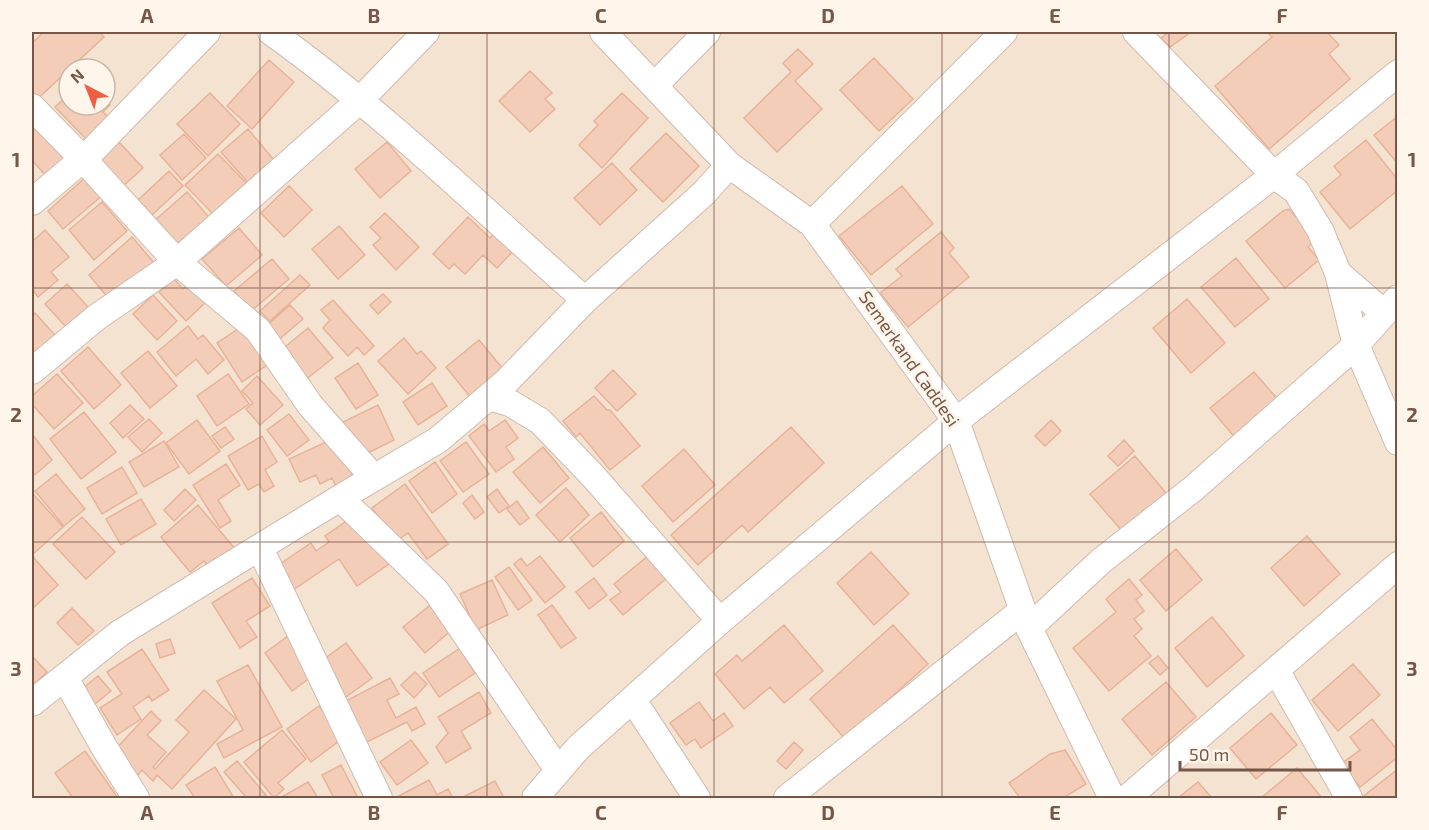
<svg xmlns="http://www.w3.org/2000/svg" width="1429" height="830" font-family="'Exo 2',sans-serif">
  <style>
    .residential { fill: #f5e3d1; fill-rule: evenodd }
    .building { fill: #f4cdb9; stroke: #e8b299; stroke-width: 1.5 }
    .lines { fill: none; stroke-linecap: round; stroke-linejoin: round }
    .minor-casing { stroke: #d1baac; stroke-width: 28 }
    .minor { stroke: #fff; stroke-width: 26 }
    .grid { fill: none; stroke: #775648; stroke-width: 1.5; stroke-opacity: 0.55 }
    .labels { text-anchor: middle; stroke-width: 6; stroke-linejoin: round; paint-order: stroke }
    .street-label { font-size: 18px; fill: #775648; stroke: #fff6eb }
    .neatline { fill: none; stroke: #775648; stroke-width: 2 }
    .grid-label { font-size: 20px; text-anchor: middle; font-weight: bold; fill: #775648 }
  </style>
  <rect width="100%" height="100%" fill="#fdf2e3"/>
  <path class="residential" d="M32,32H1397V798H32ZM69,69H105V105H69Z"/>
  <path class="building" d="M44,32H99L104,37L34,102L32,99V43Z
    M1169,32H1191L1170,47L1161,38Z
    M1267,32H1327L1339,45L1329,54L1350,79L1269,149L1215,86L1272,37Z
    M798,49L813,64L795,81L822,109L777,152L744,118L791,72L783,63Z
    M874,58L913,99L879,131L840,90Z
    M269,60L294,82L252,129L227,106Z
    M530,71L552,93L545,99L555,109L530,132L499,101Z
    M210,93L240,124L208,156L177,124Z
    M622,93L648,118L602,168L579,145L598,125L594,121Z
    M69,94V105H105V99L110,105L103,112L108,117L86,139L55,107Z
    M1398,116V164L1374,135Z
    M32,123L66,159L46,176L32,160Z
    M248,129L278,165L252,187L221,152Z
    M666,133L699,166L663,202L630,169Z
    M184,134L206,158L182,180L160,155Z
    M1366,140L1398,180V190L1350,229L1320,192L1341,175L1334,166Z
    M119,142L143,168L121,188L97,161Z
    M387,142L411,171L380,198L355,169Z
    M218,154L248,185L216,217L185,185Z
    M612,163L637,190L600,225L574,198Z
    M169,171L183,186L151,216L137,201Z
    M88,175L104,194L63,229L48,211Z
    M289,186L312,210L284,237L261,213Z
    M902,186L933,224L871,275L839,236Z
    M187,192L214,223L179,252L153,222Z
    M102,202L127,231L94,260L69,230Z
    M1289,209L1316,241L1308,247L1319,260L1285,288L1246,241L1283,211Z
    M385,213L419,247L396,270L373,245L381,238L370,227Z
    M468,217L490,238L496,232L515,249L497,268L483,255L465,274L454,264L449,269L433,254Z
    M339,226L365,255L338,279L312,249Z
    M239,228L262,255L226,286L202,259Z
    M45,230L69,257L51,272L58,280L38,297L32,289V240L33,241Z
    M941,232L954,248L949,253L969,277L908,327L880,293L902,276L896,269Z
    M132,237L156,265L110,300L89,275Z
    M1236,258L1269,299L1235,327L1201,287Z
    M272,259L289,279L251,311L234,291Z
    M300,275L310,285L270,321L260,311Z
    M174,279L183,289L190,282L207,301L186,321L159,292Z
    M67,284L89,308L67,328L45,304Z
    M383,294L391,302L378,314L370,305Z
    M153,295L177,321L157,340L133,314Z
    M1187,299L1225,343L1191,373L1153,328Z
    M333,300L374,346L364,355L357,347L348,356L323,328L330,320L321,310Z
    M290,305L303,319L276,342L264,328Z
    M35,313L62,343L32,361V316Z
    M247,323L273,361L242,382L217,343Z
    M188,326L198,339L203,335L224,360L208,374L196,359L176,376L157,352Z
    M308,328L333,358L304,381L280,351Z
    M404,338L417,354L421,351L436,368L408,394L378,361Z
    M479,340L504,370L471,398L446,367Z
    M88,347L121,385L94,409L61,371Z
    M148,351L177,386L150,408L121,373Z
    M358,363L378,395L356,409L335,378Z
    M613,370L636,394L617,411L595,388Z
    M1254,372L1281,403L1237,440L1210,408Z
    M57,374L83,403L54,429L32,404V396Z
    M228,374L249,404L217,426L197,396Z
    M257,376L283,405L260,425L246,409L253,403L242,391Z
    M432,383L447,406L418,425L403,402Z
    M594,396L607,410H610L640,446L610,470L580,433L576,437L563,421Z
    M130,405L144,419L123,438L110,423Z
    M378,405L394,440L360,457L343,422Z
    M84,412L116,452L81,479L50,439Z
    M289,414L309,440L287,456L267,430Z
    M149,419L162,433L142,452L128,437Z
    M197,420L220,451L189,474L166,443Z
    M505,420L518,438L506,447L514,459L496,472L469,436L484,424L489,431Z
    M1051,420L1061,431L1045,446L1035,436Z
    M225,427L234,439L221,448L212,436Z
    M791,427L824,463L748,532L742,525L698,565L671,535Z
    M32,434L52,460L32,477Z
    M262,436L277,462L265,470L274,486L264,492L259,484L248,490L228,456Z
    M335,438L356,483L338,491L332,478L320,484L316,475L300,482L289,459Z
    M1124,440L1134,451L1118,466L1108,456Z
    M164,441L179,467L144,487L129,462Z
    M466,442L489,474L463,492L440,461Z
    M543,447L569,478L540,503L513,472Z
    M684,449L715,485L673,522L642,486Z
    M1135,456L1166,493L1122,531L1090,494Z
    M435,462L457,494L432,513L409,481Z
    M226,464L240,485L218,500L231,521L220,528L193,485Z
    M122,467L137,493L102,514L87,488Z
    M56,474L85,509L64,526L35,491Z
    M405,484L448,544L427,559L408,533L396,541L372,508Z
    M566,488L589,515L560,542L536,515Z
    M185,489L196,500L174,521L164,510Z
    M497,489L509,506L499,513L487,497Z
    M34,495L63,527L32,555V497Z
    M472,495L484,512L475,519L463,503Z
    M141,499L156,524L121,545L106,519Z
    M517,501L529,518L520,525L507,509Z
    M198,505L236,550L212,570L204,561L190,572L161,537Z
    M601,512L624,541L593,567L570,538Z
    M82,517L115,552L86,579L53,544Z
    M348,520L356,531L363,526L389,564L357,586L339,559L290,592L274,568L311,543L316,551L329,542L325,536Z
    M1307,536L1340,574L1304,606L1271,568Z
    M1176,549L1202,580L1166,611L1140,580Z
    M871,552L909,594L874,625L837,583Z
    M649,555L667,578L623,615L610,600L621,592L614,584Z
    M540,556L565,587L545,603L514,564L521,558L527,566Z
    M33,557L58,585L32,609V558Z
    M509,567L532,600L518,610L495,577Z
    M252,578L270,606L246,621L257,637L240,648L212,603Z
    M594,578L607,595L589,609L576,592Z
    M1129,579L1142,595L1136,600L1144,611L1134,619L1142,629L1134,636L1151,656L1109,691L1073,648L1116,612L1106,599Z
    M492,580L508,615L476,630L460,594Z
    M434,602L455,627L425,653L403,627Z
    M552,605L576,638L561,648L538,615Z
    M72,608L94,631L78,645L57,623Z
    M1212,617L1244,656L1207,687L1175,648Z
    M784,625L823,671L784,703L770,687L744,709L715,674L737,655L742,661Z
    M893,625L928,664L845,739L810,699Z
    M288,636L315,674L292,691L265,653Z
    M170,639L175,653L160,658L156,644Z
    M346,643L372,678L346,697L320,662Z
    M460,648L475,673L439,697L423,673Z
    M142,649L169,690L152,701L149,696L133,707L141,719L117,735L100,708L122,694L107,672Z
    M32,656L47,672L32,686Z
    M1158,656L1168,668L1160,675L1149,663Z
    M1353,664L1380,695L1338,731L1312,700Z
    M248,665L282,727L224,758L217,744L243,730L217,681Z
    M415,672L427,684L414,698L401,685Z
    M98,676L111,691L95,704L82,689Z
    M390,678L399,694L387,700L396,718L416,707L425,724L412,731L407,722L365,743L344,702Z
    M1166,682L1196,717L1152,755L1122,719Z
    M204,690L236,719L172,789L157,775L153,781L142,770L137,776L112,753L151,711L161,721L147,735L166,752L153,767L155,769L189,732L176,720Z
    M479,692L491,713L461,731L471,748L446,763L436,747L448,733L438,717Z
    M699,702L713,721L724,713L733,726L701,748L695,739L686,745L670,723Z
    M319,706L343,738L311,762L287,729Z
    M1271,713L1297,745L1256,779L1230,748Z
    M1372,719L1398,751V757L1360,787L1341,764L1360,750L1350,737Z
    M282,730L306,759L278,783L284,789L274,798L244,762Z
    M411,740L428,763L397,785L380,762Z
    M794,742L803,750L786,769L777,761Z
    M1065,750L1086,784L1063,798H1020L1009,783L1050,754Z
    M85,751L118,798H73L55,773Z
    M237,761L266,795L261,798H247L224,772Z
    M341,765L358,798H334L322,775Z
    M215,767L234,798H195L186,785Z
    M1297,768L1322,798H1261Z
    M1398,769V798H1361Z
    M429,780L437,795L448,789L453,798H395Z
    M495,781L504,798H461Z
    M308,782L318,798H280Z
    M1198,782L1212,798H1178Z"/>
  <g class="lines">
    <g class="minor-casing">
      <path id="minor" d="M271,32C383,112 482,209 585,300
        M603,32L729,165L812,224L956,421L1029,628L1112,798
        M1136,32L1274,175L1296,191L1320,230L1338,273L1356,345L1398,442
        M654,86L707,32
        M32,107L83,159L177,262L258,330L310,405L374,478
        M32,202L91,152L207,32
        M812,224L1004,32
        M1338,273L1384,313
        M32,371L97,317L177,262L360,100L426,32
        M489,397L510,403L540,421L593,476L720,621
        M340,498L436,591L558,770
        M260,548L379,798
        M1029,628L1101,561L1194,488L1356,345L1398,298
        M1276,670L1349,798
        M65,678L104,747L136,798
        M633,700L697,798
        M32,703L120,633L340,498L438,440L506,382L585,300L704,193L729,165
        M535,798L578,748L720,621L956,421L1274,175L1398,73
        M787,798L1023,610
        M1127,798L1398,565"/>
    </g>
    <use href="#minor" class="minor"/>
  </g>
  <path class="grid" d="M260,32V798M487,32V798M714,32V798M942,32V798M1169,32V798M32,288H1398M32,542H1398"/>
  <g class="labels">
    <g class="street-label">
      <text transform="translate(909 359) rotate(55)" y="6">Semerkand Caddesi</text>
    </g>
  </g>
  <rect width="1429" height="830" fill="none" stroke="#fff6eb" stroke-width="66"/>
  <g transform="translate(87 87) rotate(318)"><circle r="28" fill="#fff6eb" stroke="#c9b6aa" stroke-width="1.5"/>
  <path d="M0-4.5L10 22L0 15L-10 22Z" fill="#ee5e42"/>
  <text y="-9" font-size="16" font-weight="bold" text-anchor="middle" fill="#775648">N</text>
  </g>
  <path d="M1180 761v9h170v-9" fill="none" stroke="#775648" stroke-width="3"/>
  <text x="1189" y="761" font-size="18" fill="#775648" stroke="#fff6eb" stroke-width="4.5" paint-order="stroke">50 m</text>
  <rect x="33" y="33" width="1363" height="764" class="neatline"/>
  <g class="grid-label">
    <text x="147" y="23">A</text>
    <text x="374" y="23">B</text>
    <text x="601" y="23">C</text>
    <text x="828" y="23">D</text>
    <text x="1055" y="23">E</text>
    <text x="1282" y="23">F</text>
    <text x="16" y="167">1</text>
    <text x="1412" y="167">1</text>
    <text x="16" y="422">2</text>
    <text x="1412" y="422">2</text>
    <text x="16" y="676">3</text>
    <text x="1412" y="676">3</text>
    <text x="147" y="820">A</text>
    <text x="374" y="820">B</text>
    <text x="601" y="820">C</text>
    <text x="828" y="820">D</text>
    <text x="1055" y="820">E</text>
    <text x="1282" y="820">F</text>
  </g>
</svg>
